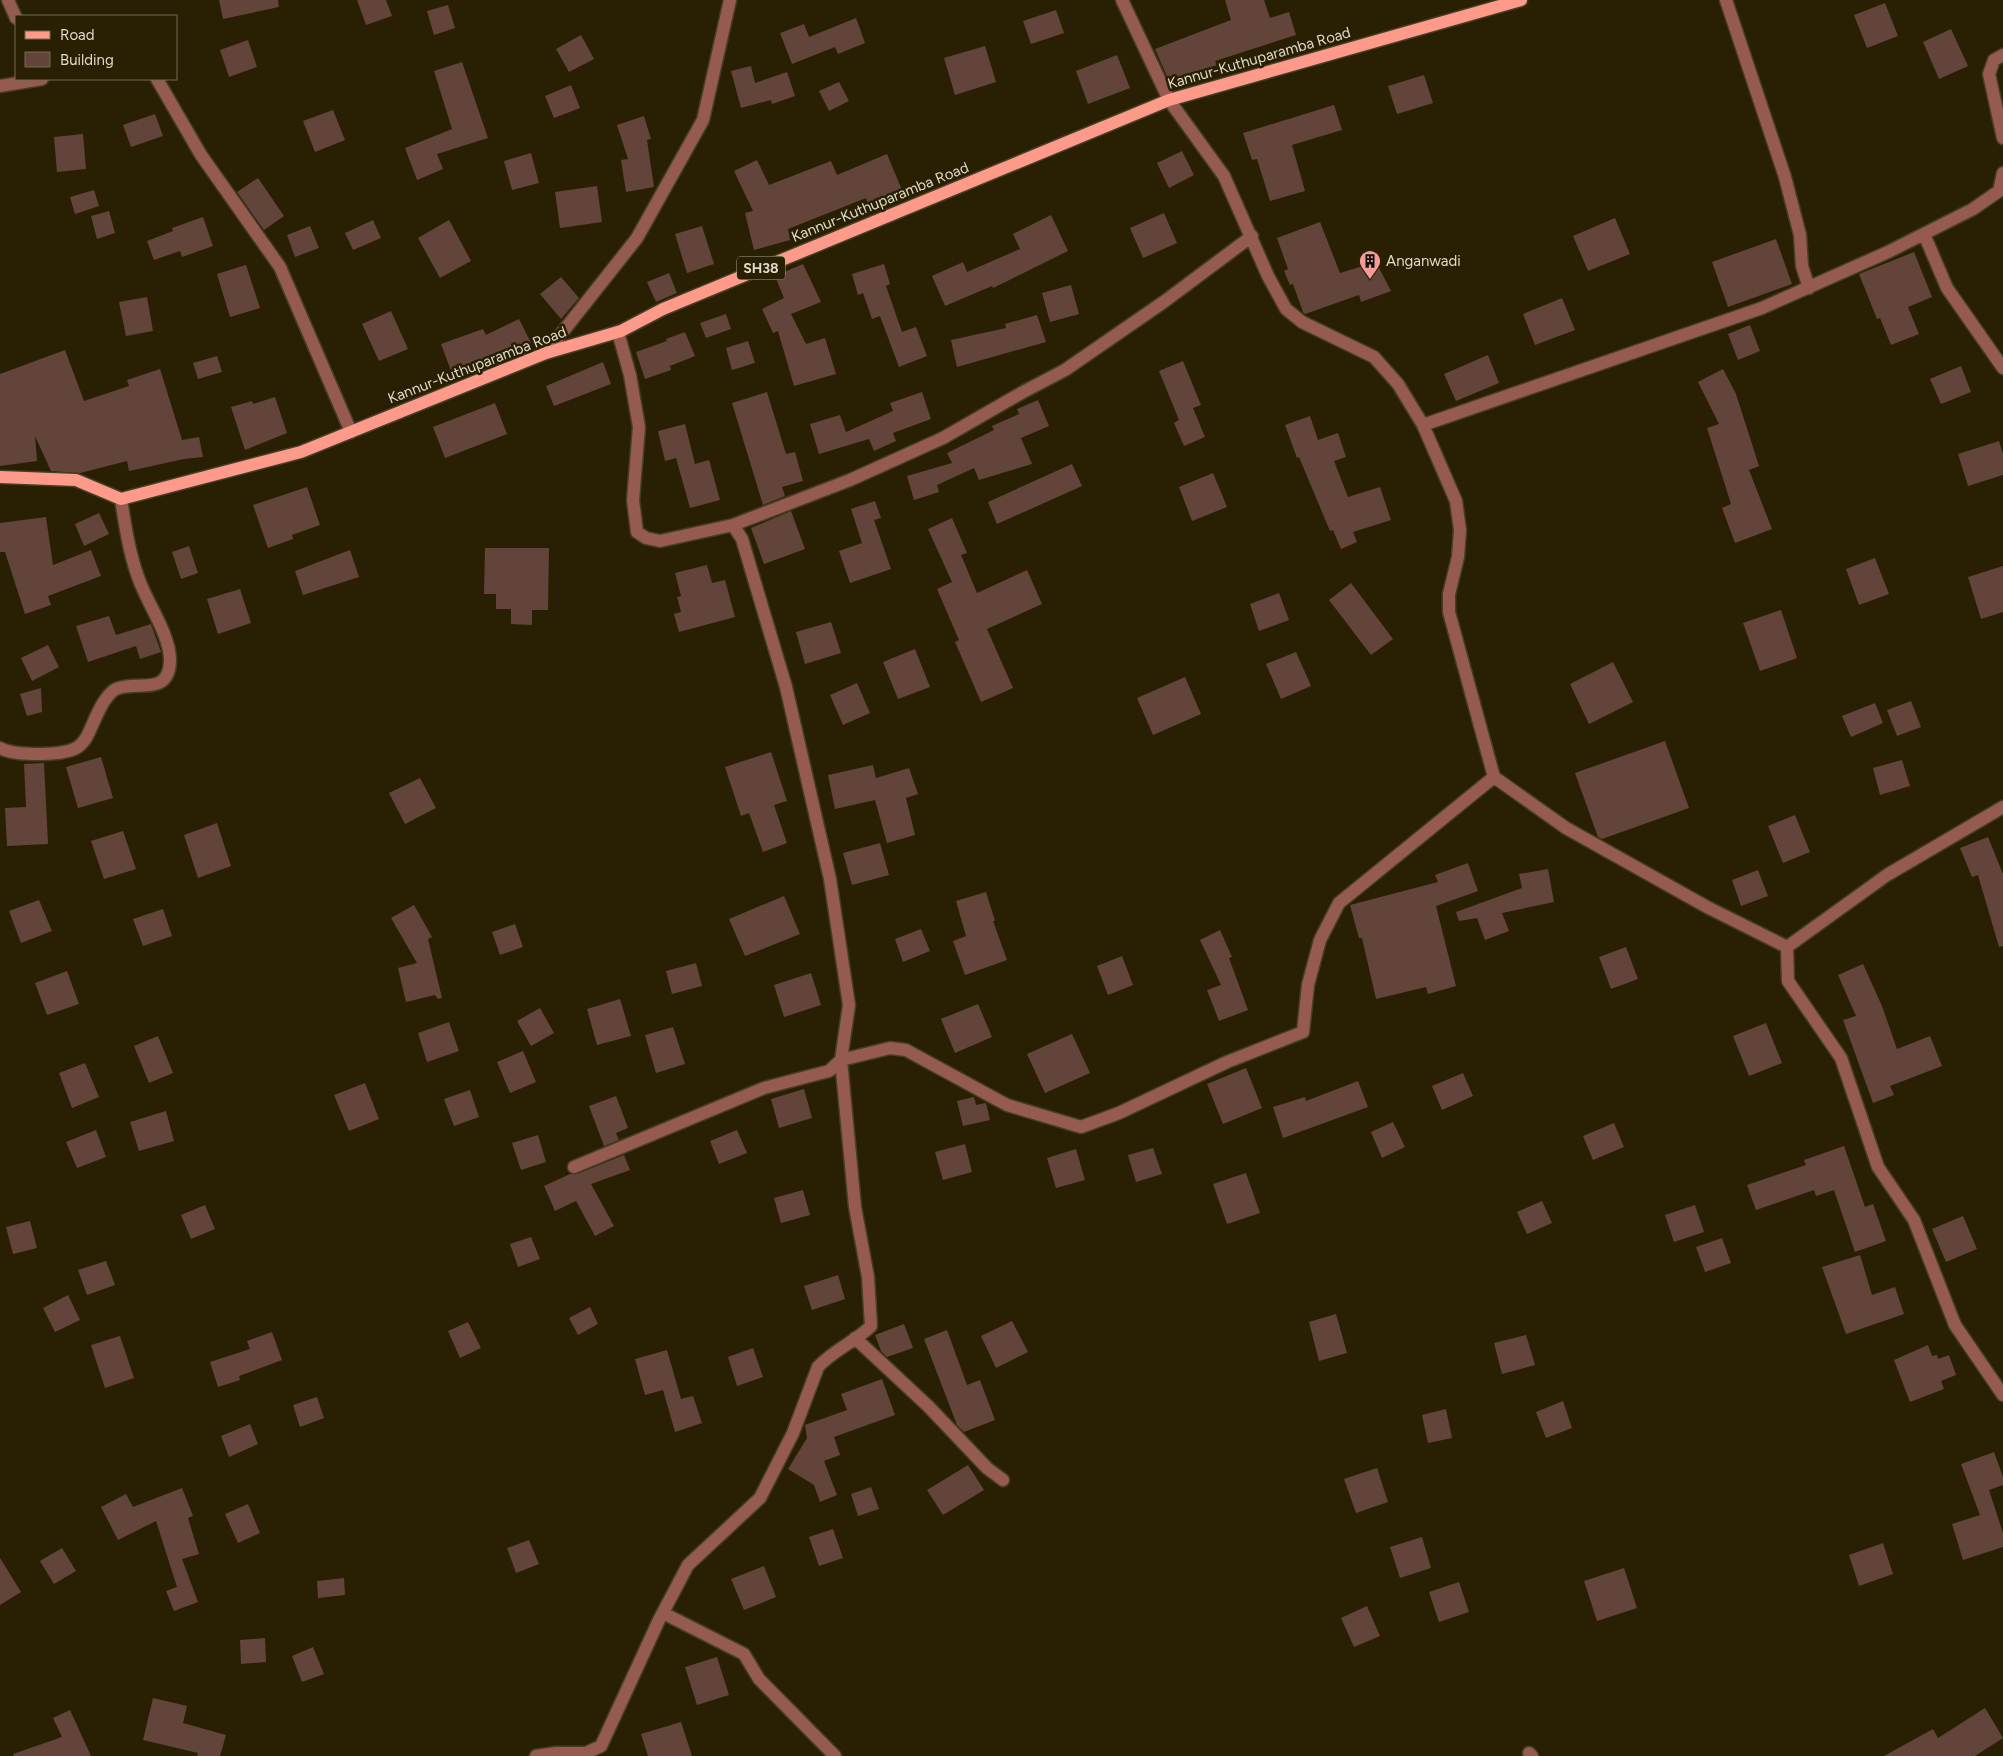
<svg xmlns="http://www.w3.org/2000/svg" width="2003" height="1756" font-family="Figtree,sans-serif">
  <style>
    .building { fill: #62443a }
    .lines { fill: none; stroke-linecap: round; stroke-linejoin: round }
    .minor-casing { stroke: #463e24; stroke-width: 15 }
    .major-casing { stroke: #463e24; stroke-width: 15 }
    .minor { stroke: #955a50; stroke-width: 12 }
    .major { stroke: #fd9a89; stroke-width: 12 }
    .labels { text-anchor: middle; stroke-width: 5; stroke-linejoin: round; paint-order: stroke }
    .shield { fill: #292004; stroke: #a8a28e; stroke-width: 1 }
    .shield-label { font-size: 14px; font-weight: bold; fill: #dfd9c9 }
    .street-label { font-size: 15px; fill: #dfd9c9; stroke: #292004 }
    .poi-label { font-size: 15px; fill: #dfd9c9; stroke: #292004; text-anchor: start }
  </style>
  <rect width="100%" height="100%" fill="#292004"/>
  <path class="building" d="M219,0H278L279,7L223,19Z
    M357,0H386L392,16L366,25Z
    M1225,0H1264L1270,18L1289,12L1296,35L1215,61L1217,65L1170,83L1155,49L1231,20Z
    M1885,3L1898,36L1867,48L1854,15Z
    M448,5L455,28L434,35L427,11Z
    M1056,10L1064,33L1031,44L1023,21Z
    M856,18L865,43L838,54L835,47L792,64L780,33L804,24L809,37Z
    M1951,29L1968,66L1939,79L1923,42Z
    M581,35L594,59L569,72L556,49Z
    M248,40L257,67L229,77L220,50Z
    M985,46L996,82L955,95L944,58Z
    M1117,55L1130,88L1088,104L1076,71Z
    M462,62L488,138L437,154L443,169L417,180L405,148L452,129L434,71Z
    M751,66L755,83L787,72L795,96L772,104L771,100L741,108L731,71Z
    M1424,75L1433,103L1397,114L1388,86Z
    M839,82L849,101L829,111L819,91Z
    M571,85L580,108L554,118L545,96Z
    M1334,105L1342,130L1292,145L1305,191L1270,201L1257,159L1252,160L1243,133Z
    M333,110L345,140L315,152L303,121Z
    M155,114L163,136L131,147L123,125Z
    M644,116L651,139L647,140L654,187L626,192L621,160L628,159L617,125Z
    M83,134L86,169L57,172L54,137Z
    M1182,151L1194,175L1169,188L1157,163Z
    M531,153L539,183L512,190L504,161Z
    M887,154L902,190L868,205L866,198L788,229L790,240L754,250L745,213L753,211L734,171L757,160L769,185L831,161L837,175Z
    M258,178L284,216L264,230L237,192Z
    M597,186L602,222L560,228L555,192Z
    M94,190L99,206L75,214L70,197Z
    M109,211L115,233L97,239L91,216Z
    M1164,213L1177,243L1143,258L1130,228Z
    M1051,215L1068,251L993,288L992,286L945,306L932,276L963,262L967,272L1020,249L1013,234Z
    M203,217L213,246L182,257L180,251L154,260L147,241L173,231L172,228Z
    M1615,218L1630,254L1588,271L1573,236Z
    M373,220L381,238L353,250L345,233Z
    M449,220L471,261L440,278L418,238Z
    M1320,222L1340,273L1376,262L1391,291L1361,302L1359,295L1305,314L1303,312L1293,284L1290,285L1284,271L1288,269L1277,238Z
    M310,226L319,248L295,257L287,235Z
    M702,226L714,264L687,273L675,234Z
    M1776,239L1792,284L1728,307L1712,262Z
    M1914,252L1932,297L1908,307L1919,334L1891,345L1880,318L1877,319L1859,274Z
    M803,264L821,302L791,314L806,344L825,338L836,374L794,386L778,331L773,333L762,309L784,298L775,276Z
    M884,264L890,284L886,286L902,332L916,327L927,356L899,367L880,316L872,319L863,293L858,295L852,274Z
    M246,265L260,308L230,317L217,274Z
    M669,273L677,293L656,302L647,282Z
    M561,277L579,298L561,319L540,294Z
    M1071,285L1079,314L1050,322L1042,293Z
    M147,297L153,331L126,336L119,302Z
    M1562,298L1575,330L1535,345L1523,314Z
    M391,311L408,349L379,361L362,324Z
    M726,314L731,329L706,338L700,323Z
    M1037,315L1046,342L957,367L951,340L1006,328L1005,324Z
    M519,319L531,343L495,361L453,376L441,344L483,329L486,335Z
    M1750,325L1760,351L1738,360L1728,334Z
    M685,332L695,356L670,366L671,370L645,379L636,352L667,341L666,339Z
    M748,341L755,363L732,370L726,348Z
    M65,350L84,401L129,386L127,380L160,369L182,440L199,437L203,457L184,459L129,471L127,461L80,473L51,471L35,436L37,461L0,466V374Z
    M1488,355L1499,383L1456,401L1444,374Z
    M217,356L222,372L198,379L193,363Z
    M1183,361L1201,405L1193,408L1205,437L1184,446L1174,423L1179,420L1159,371Z
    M603,362L611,384L554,406L546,386Z
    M1961,366L1971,392L1941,404L1930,379Z
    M1723,369L1736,394L1759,466L1749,470L1772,529L1735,543L1722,508L1731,504L1707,428L1719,424L1698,382Z
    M767,392L786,454L795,452L803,481L782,487L785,496L763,505L732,403Z
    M922,392L931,419L893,433L896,441L874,451L869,439L819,454L810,424L840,415L846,432L893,411L890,403Z
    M275,397L287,433L245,450L231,407L252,401L253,404Z
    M1038,400L1049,426L1021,438L1032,464L979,480L974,468L937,485L939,492L914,500L907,476L952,463L947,453L994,430L992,426L1019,414L1017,409Z
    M495,403L507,434L445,458L433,427Z
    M1310,416L1318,440L1338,433L1346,457L1334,461L1348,497L1380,487L1391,520L1353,532L1357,542L1341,549L1333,530L1330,531L1299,457L1297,458L1285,425Z
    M685,424L695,464L709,460L720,500L690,508L676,458L665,461L658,431Z
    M1999,441L2003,454V475L1968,486L1958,454Z
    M1072,464L1082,486L997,524L988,502Z
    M1213,473L1227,507L1192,521L1179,487Z
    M307,487L320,525L292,535L293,539L268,548L253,505Z
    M875,501L881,518L874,520L891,569L850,583L839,551L862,543L851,509Z
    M791,511L805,549L764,564L751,528Z
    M99,513L109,534L84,546L75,524Z
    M46,517L53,565L91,550L101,576L48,596L51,605L25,614L5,552H0V523Z
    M952,518L967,553L961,555L977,593L1027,570L1042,604L987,629L1013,688L981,702L955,642L959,640L937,589L952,582L928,529Z
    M189,546L198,573L181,579L172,552Z
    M485,548H549L548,610H532V625L511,624V609H496V594H484Z
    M350,550L359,577L303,595L295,571Z
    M1875,558L1889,594L1859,605L1846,569Z
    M707,565L712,583L725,580L735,617L679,632L674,614L681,612L677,597L681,596L675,573Z
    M2003,566V612L1981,619L1968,577Z
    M1351,583L1393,639L1371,655L1329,600Z
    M240,589L251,623L218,634L207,599Z
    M1279,593L1289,620L1259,631L1250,604Z
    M1781,610L1797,658L1760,671L1743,623Z
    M109,616L116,635L151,624L161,652L140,659L136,646L88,662L76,626Z
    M831,622L841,653L805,664L796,632Z
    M48,645L59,667L32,681L21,658Z
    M915,649L930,687L898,699L883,662Z
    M1296,652L1311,686L1281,699L1266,664Z
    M1613,662L1633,702L1589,724L1570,684Z
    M1185,677L1201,714L1153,735L1137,698Z
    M857,683L870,713L843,725L830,695Z
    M41,688L42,712L27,716L20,694Z
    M1911,701L1921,727L1897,736L1887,710Z
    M1875,703L1883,723L1851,737L1842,716Z
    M1665,741L1689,808L1602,839L1598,837L1575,773Z
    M771,752L787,801L774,805L787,843L763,852L749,813L741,816L725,767Z
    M101,757L113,798L78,808L66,767Z
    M1902,760L1910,786L1880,795L1873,768Z
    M44,763L48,844L7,846L5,808L26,807L24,764Z
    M873,765L876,778L909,768L918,794L906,798L915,835L887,843L875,800L835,809L828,775Z
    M420,778L436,808L405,824L389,793Z
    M1795,815L1810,852L1783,863L1768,826Z
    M217,823L231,866L198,878L184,835Z
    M123,831L136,869L104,879L91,841Z
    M1988,837L2003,874V946L1999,947L1978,875L1972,877L1960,848Z
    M880,843L889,875L852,885L843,853Z
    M1468,863L1478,891L1436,906L1456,986L1428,994L1426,987L1376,999L1362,938H1359L1350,905L1438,882L1435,875Z
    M1548,869L1554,902L1502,913L1509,931L1485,940L1477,918L1459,921L1456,912L1522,888L1519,874Z
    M1758,870L1768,896L1741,906L1732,880Z
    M986,892L995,921H993L1007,960L965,975L953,941L966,936L956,901Z
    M784,896L800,934L745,956L729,919Z
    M39,900L52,931L21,943L9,911Z
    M414,905L432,937L428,939L442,998L438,999L435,995L406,1002L398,968L417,963L391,918Z
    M163,909L172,936L143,946L133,919Z
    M515,924L523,947L500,955L492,932Z
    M921,929L930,951L903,962L895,939Z
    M1220,930L1232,957L1229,958L1248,1010L1219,1021L1207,990L1221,985L1200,940Z
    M1626,947L1638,979L1611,989L1599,957Z
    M1122,956L1133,985L1108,995L1097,966Z
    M696,963L702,986L672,994L666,971Z
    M1863,964L1882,1006L1897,1049L1930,1036L1942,1066L1890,1086L1894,1095L1873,1103L1843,1020L1856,1016L1838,975Z
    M67,971L79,1004L47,1015L35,983Z
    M811,973L821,1005L784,1017L774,985Z
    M620,999L631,1036L597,1045L587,1009Z
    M978,1004L992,1037L955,1053L941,1019Z
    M540,1008L554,1033L531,1046L517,1021Z
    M449,1022L459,1051L427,1062L418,1033Z
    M1766,1023L1782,1063L1749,1076L1733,1036Z
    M673,1027L685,1064L656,1073L645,1035Z
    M1072,1034L1090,1073L1045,1093L1027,1054Z
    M158,1036L173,1073L149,1083L134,1046Z
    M523,1051L536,1082L510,1093L497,1062Z
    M85,1063L99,1097L72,1108L59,1073Z
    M1246,1068L1262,1108L1223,1124L1207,1084Z
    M1463,1073L1473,1096L1442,1110L1432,1086Z
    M1358,1081L1368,1107L1283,1138L1273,1107L1305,1097L1306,1101Z
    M365,1083L379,1119L349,1131L334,1095Z
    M804,1089L812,1118L779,1128L771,1099Z
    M470,1090L479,1117L454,1126L444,1099Z
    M616,1096L628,1128L616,1133L619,1140L604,1146L589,1106Z
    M974,1097L976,1105L986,1103L990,1120L963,1126L957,1101Z
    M166,1111L174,1141L139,1151L130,1122Z
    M1393,1122L1405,1147L1382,1158L1371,1132Z
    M1614,1123L1624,1147L1593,1160L1583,1136Z
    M96,1130L106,1157L77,1168L66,1142Z
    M737,1130L747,1153L719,1164L710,1141Z
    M538,1135L546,1162L521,1170L512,1143Z
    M965,1144L972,1172L943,1180L935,1152Z
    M1844,1146L1865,1207L1873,1204L1886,1241L1855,1252L1834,1190L1816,1196L1814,1190L1756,1210L1747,1185L1806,1165L1804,1160Z
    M1153,1148L1162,1174L1136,1182L1128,1155Z
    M1076,1149L1085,1180L1056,1188L1047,1158Z
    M624,1155L630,1170L591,1184L614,1226L595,1236L576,1201L555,1211L544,1186L570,1174H577Z
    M1246,1173L1260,1213L1227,1224L1213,1184Z
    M803,1190L810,1215L781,1223L774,1198Z
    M1542,1201L1552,1223L1527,1234L1517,1212Z
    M205,1205L215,1229L191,1239L181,1215Z
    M1695,1205L1704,1232L1674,1242L1665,1215Z
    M1963,1216L1977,1249L1946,1262L1932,1229Z
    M30,1221L37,1248L13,1254L6,1227Z
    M531,1237L540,1259L518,1267L510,1244Z
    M1722,1238L1731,1263L1705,1272L1696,1247Z
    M1860,1255L1872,1295L1895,1287L1904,1314L1846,1334L1822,1267Z
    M106,1261L115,1285L87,1295L78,1270Z
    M838,1275L845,1299L812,1310L804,1286Z
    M68,1295L80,1320L55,1332L43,1308Z
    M590,1307L598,1324L578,1335L569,1318Z
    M1336,1314L1347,1353L1319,1361L1309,1322Z
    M1012,1321L1028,1352L996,1368L981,1336Z
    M468,1322L481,1348L460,1358L448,1331Z
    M904,1324L913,1348L887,1357L881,1351L875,1335Z
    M947,1330L967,1385L980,1380L995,1420L964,1432L957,1425L924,1339Z
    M272,1332L282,1360L239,1376L240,1380L218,1387L210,1362L250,1349L247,1341Z
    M1526,1335L1535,1365L1502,1374L1494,1343Z
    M120,1336L134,1378L105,1388L91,1345Z
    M1928,1345L1932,1356L1937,1355L1938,1359L1949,1355L1956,1375L1941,1381L1944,1389L1910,1402L1894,1360Z
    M753,1348L763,1377L737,1386L728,1357Z
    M667,1350L681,1399L693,1396L702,1423L675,1432L663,1390L645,1395L635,1359Z
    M882,1379L895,1415L834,1437L840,1455L824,1461L837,1495L820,1502L814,1485L788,1469L807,1438L805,1425L847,1410L841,1394Z
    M317,1397L324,1418L300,1427L293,1405Z
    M1563,1401L1572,1428L1546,1438L1536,1412Z
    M1446,1409L1452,1438L1428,1443L1422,1415Z
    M250,1424L258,1444L229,1457L221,1436Z
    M1994,1452L2003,1477V1485L1989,1490L2003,1533V1547L1963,1560L1952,1524L1980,1515L1961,1464Z
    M968,1465L984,1490L943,1515L927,1490Z
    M1377,1468L1388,1502L1356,1513L1344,1479Z
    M871,1487L879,1509L858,1516L851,1494Z
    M182,1488L193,1516L188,1518L199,1554L182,1559L198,1602L174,1611L166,1591L177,1587L156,1521L118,1540L101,1507L126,1494L133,1507Z
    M248,1504L260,1533L238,1543L225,1514Z
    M833,1529L843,1558L819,1566L809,1537Z
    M1422,1537L1431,1568L1400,1578L1390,1547Z
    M529,1540L539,1564L516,1573L507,1548Z
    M1883,1543L1893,1574L1859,1586L1849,1555Z
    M62,1548L76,1571L54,1584L40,1561Z
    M0,1558L21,1592L0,1605Z
    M764,1566L776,1597L744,1610L731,1579Z
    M1624,1568L1637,1608L1597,1621L1584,1581Z
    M344,1578L345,1595L318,1598L317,1581Z
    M1459,1582L1469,1612L1439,1622L1429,1592Z
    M1367,1606L1380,1636L1354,1647L1341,1618Z
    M265,1638L266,1662L241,1664L240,1640Z
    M313,1647L324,1674L302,1682L292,1656Z
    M717,1657L729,1695L697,1705L685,1667Z
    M153,1698L187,1706L183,1723L226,1735L220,1756H197L198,1753L143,1740Z
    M1985,1708L2003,1738L1975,1756H1884L1933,1729L1938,1738Z
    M70,1710L91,1756H14L13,1754L62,1737L53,1718Z
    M681,1722L692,1756H648L641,1734Z"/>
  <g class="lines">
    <g class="minor-casing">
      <path id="minor" d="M8,0L16,18
        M1122,0L1169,100L1224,176L1268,276L1286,309L1302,322L1374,357L1398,384L1423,425L1456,501L1460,530L1458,557L1449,594V612L1494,777L1566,828L1707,907L1787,947L1788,981L1841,1058L1878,1167L1914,1220L1955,1325L2003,1395
        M1726,0L1785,177L1800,235L1802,266L1809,288
        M2003,55L1994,60L1989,74L2003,138
        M157,79L201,155L280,267L351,432
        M0,86L42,79
        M1924,234L1947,288L2003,368
        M546,353L637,238L703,120L730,0
        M1423,425L1762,308L1888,252L1973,209L1999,191L2003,173
        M733,525L850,480L943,438L1023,392L1065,370L1165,301L1252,236
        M0,748C11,754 28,754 41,754C92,753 82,740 103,703C107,697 110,692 116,689C137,680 168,697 170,662C171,635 146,602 138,577C129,552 125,525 121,499
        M1787,947L1887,875L2003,807
        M574,1167L764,1088L829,1071L841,1060L890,1048L906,1050L1007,1105L1081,1127L1119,1113L1227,1062L1303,1032L1308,985L1320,940L1339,903L1494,777
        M855,1338L928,1406L987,1468L1003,1480
        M663,1613L744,1654L759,1679L835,1756
        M1529,1753L1532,1756
        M536,1756L556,1753H586L601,1746L659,1620L688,1565L760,1498L793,1433L818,1367C833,1350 855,1342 871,1326L868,1277L855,1207L841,1060L849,1005L830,879L786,687L742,539L733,525L660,541L646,538L637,532L633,500L639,427L630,375L618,332"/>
    </g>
    <g class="major-casing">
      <path id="major" d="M0,477L76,480L121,499L301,452L546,353L621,331L663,309L1169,100L1521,0"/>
    </g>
    <use href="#minor" class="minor"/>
    <use href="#major" class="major"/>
  </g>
  <defs>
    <g id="building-pin" transform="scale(1.125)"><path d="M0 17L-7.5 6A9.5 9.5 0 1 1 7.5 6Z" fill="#f59b9a" stroke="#292004"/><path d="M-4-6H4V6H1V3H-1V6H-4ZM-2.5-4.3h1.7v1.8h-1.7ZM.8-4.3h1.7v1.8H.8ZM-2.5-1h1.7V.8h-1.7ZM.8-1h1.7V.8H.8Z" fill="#111"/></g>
  </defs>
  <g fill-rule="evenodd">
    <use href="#building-pin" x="1370" y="261"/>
  </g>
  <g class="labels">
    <rect class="shield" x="737" y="256.5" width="48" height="23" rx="4"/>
    <g class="shield-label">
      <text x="761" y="273">SH38</text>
    </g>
    <g class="street-label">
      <text transform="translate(1259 58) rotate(-16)" y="5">Kannur-Kuthuparamba Road</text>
      <text transform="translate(880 202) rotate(-22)" y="5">Kannur-Kuthuparamba Road</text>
      <text transform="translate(477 365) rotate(-21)" y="5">Kannur-Kuthuparamba Road</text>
    </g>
    <g class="poi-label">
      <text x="1386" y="266">Anganwadi</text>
    </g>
  </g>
  <rect x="15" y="15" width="162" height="65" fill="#292004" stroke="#726a53"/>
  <rect x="25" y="31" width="25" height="8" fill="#fd9a89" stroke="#726a53"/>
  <text x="60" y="40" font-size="15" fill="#dfd9c9">Road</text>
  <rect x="25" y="52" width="25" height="15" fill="#62443a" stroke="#726a53"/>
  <text x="60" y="65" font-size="15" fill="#dfd9c9">Building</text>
</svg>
